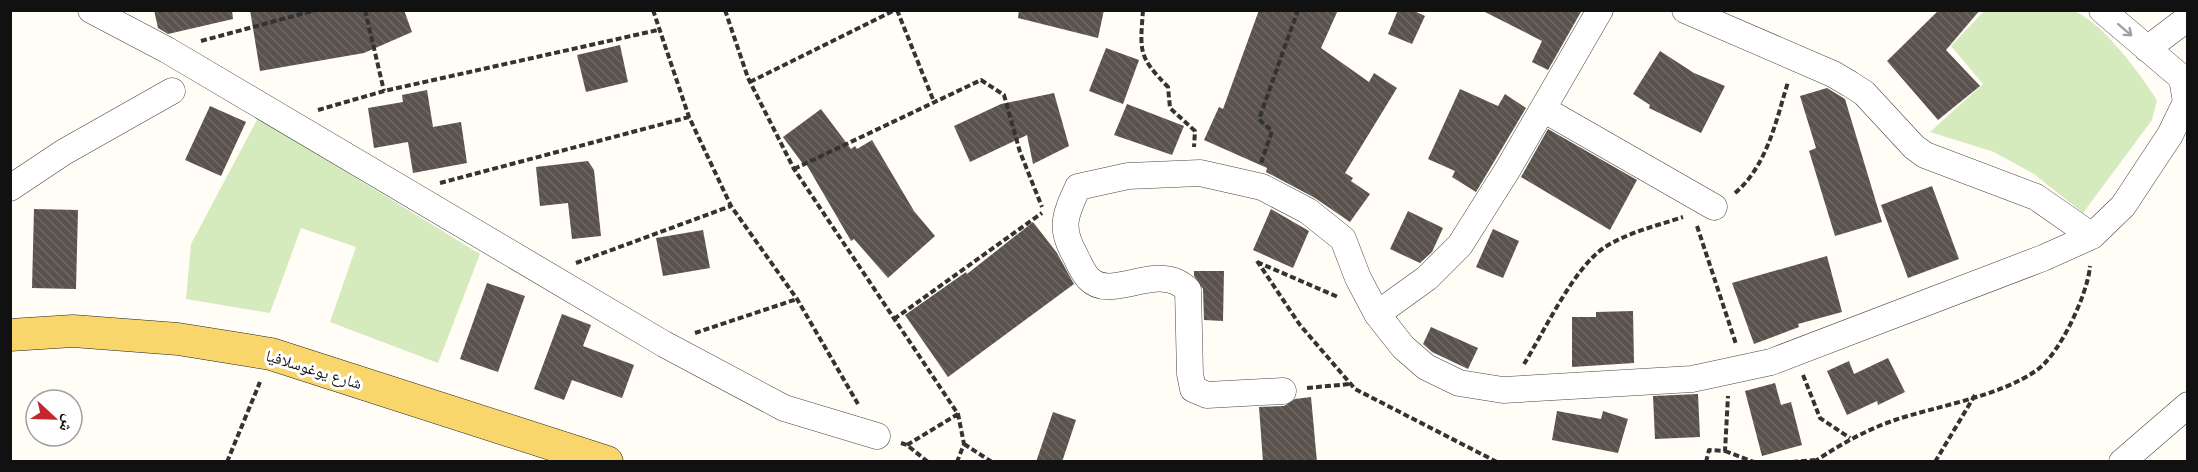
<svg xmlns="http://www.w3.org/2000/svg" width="2198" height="472" font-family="Merriweather,'Noto Naskh Arabic',serif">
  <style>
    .grass { fill: #d5ebbd }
    .building { fill: url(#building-back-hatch) }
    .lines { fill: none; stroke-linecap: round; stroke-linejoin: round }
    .minor-casing { stroke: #444; stroke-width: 27 }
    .major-casing { stroke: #222; stroke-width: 33 }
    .path { stroke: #333; stroke-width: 4; stroke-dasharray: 6 3; stroke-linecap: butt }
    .minor { stroke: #fff; stroke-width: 26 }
    .major { stroke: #f9d66b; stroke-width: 32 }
    .oneway { stroke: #a0a0a0 }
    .labels { text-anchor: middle; stroke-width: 6; stroke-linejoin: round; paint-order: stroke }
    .street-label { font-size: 16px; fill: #111; stroke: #fff }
  </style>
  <defs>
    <pattern id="building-back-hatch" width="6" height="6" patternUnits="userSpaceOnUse" patternTransform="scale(1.5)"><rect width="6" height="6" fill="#5a524d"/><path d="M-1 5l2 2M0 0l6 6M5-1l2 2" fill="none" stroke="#6d6662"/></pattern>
  </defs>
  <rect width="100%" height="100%" fill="#fffdf5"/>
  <path class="grass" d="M1984,11C2000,10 2066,6 2076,12C2106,26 2139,73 2157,100L2152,120L2083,213L2034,174L1994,152L1930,132L1983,84L1951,46Z
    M258,118L480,254L438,363L330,322L356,247L301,228L270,313L186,299L191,244Z"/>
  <path class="building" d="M154,10H232L233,19L168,34L158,28Z
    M250,10H404L412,32L364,53L260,71Z
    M1019,10H1104L1098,38L1018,18Z
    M1259,10H1338L1321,48L1369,82L1374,73L1397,88L1345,173L1353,178L1351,181L1370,194L1350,222L1315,198L1266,172L1267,168L1204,140L1219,107L1223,109Z
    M1398,10H1412L1425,16L1412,44L1388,34Z
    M1481,10H1582L1548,70L1532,62L1542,41Z
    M1939,10H1980L1946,50L1980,86L1938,120L1887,61Z
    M620,45L628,82L586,92L577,55Z
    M1106,48L1139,60L1123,104L1089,91Z
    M1660,51L1694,73L1725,86L1701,133L1649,108L1650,105L1633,94Z
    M1827,88L1845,99L1882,222L1835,236L1809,151L1816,148L1800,96Z
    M1460,89L1498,106L1505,94L1526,108L1476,192L1452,177L1455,171L1428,159Z
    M427,90L433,127L461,122L467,163L413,173L408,142L374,148L368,108L403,102L402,95Z
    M1054,93L1069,146L1033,164L1027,135L970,162L954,126L1001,104Z
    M1127,104L1184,126L1172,155L1114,135Z
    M210,106L246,122L221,176L185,160Z
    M821,109L851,149L855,146L857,149L872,140L914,211L935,236L888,278L854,239L851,241L805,162L803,164L783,137Z
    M1548,129L1637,180L1610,230L1521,177Z
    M588,161L594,170L601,236L572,239L568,203L540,206L536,167Z
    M1932,186L1959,259L1908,278L1881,205Z
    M34,209L78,210L76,289L32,288Z
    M1271,209L1309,231L1293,268L1253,250Z
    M1408,211L1443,228L1432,252L1420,263L1390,249Z
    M1033,222L1057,253L1074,284L948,377L905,315L966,272L967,274Z
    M1493,229L1519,241L1503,278L1476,267Z
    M703,230L710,268L663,276L656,238Z
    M1827,256L1842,312L1798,324L1799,327L1754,344L1732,283Z
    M1194,271H1224L1223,321L1204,320L1203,289L1194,276Z
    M487,283L525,296L498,372L460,359Z
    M1633,311L1634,363L1572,367V317H1596V312Z
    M562,314L591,325L583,346L634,365L622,398L572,380L564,400L534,389Z
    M1431,327L1478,348L1468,369L1432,352L1423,344Z
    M1888,358L1905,392L1878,405L1877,401L1847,415L1827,371L1849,361L1854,374Z
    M1775,383L1781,405L1791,402L1802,445L1762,456L1745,391Z
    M1698,394L1700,437L1655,439L1653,396Z
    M1311,397L1317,462H1263L1259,407L1284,406L1295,399Z
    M1557,411L1601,419L1603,411L1628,419L1618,453L1552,440Z
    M1053,412L1076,420L1062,462H1036Z"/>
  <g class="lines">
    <g class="minor-casing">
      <path id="minor" d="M91,10L167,50L664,344L784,408L877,436
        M1685,10L1833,74L1850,84L1864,93L1914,147L1925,155L2036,197L2092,236
        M2147,49L2188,18
        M1543,109L1714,207
        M10,188L64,152L172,91
        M1377,314L1427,278L1460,245L1508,169L1600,10
        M1283,391L1207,395L1193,389L1190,374L1188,290C1158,259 1112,304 1088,278C1082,271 1078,261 1074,253C1059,227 1066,213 1078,187L1128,176L1200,173L1262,187L1308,211L1343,239L1358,278L1377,314L1403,347L1426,367L1459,383L1503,390L1692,379L1771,362L2043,258L2092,236L2123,206L2170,135L2186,102L2182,78L2102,10
        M2122,462L2188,405"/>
    </g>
    <g class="major-casing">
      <path id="major" d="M10,335L73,331L178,339L271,354L607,462"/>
    </g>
    <path class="path" d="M365,10L384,91
      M653,10L689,117L731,206L797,299L858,404
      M725,10L748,78L794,169L958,414L964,444L957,462
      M897,10L934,102
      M1143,10C1140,52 1138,56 1168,87L1170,108L1195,131L1194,147
      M201,41L316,10
      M750,82L895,10
      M318,110L384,91L658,30
      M1261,163L1272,131L1259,119L1298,10
      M794,169L981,80L1004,95L1020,152L1042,207
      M440,183L689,117
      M1735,193C1767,166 1776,121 1788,82
      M1697,226L1736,344
      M1257,261L1300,325L1355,389L1497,462
      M1257,262L1338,297
      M576,263L731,206
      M894,319L1042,213
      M695,333L797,299
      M1524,364C1544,332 1574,267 1605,247C1629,232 1656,226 1683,217
      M1803,375L1820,418L1850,438
      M1307,388L1350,384
      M901,443L907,445L928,462
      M964,444L992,462
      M907,445L958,414
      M1725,451L1754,462
      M227,462L260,382
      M1706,462L1709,450L1725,451L1728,396
      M1792,462L1815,460
      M1814,462C1839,445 1866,430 1895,420C1937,406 2001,396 2037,370C2060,354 2088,293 2090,266
      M1935,462L1975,395"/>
    <use href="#minor" class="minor"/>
    <use href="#major" class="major"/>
  </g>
  <defs><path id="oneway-shaft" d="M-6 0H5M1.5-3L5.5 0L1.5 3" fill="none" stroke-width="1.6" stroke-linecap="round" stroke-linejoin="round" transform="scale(1.5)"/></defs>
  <use class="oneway" href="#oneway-shaft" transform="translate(2125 30) rotate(41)"/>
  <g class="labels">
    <g class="street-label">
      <text transform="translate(314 369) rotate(17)" y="6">شارع يوغوسلافيا</text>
    </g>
  </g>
  <rect width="2198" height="472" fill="none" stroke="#111111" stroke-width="24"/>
  <g transform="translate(54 418) rotate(112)"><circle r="28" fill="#ffffff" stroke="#a0a0a0" stroke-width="1.5"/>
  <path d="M0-4.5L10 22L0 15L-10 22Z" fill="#c4262e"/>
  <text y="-9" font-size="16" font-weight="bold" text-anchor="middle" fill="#111111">ش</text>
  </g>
</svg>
